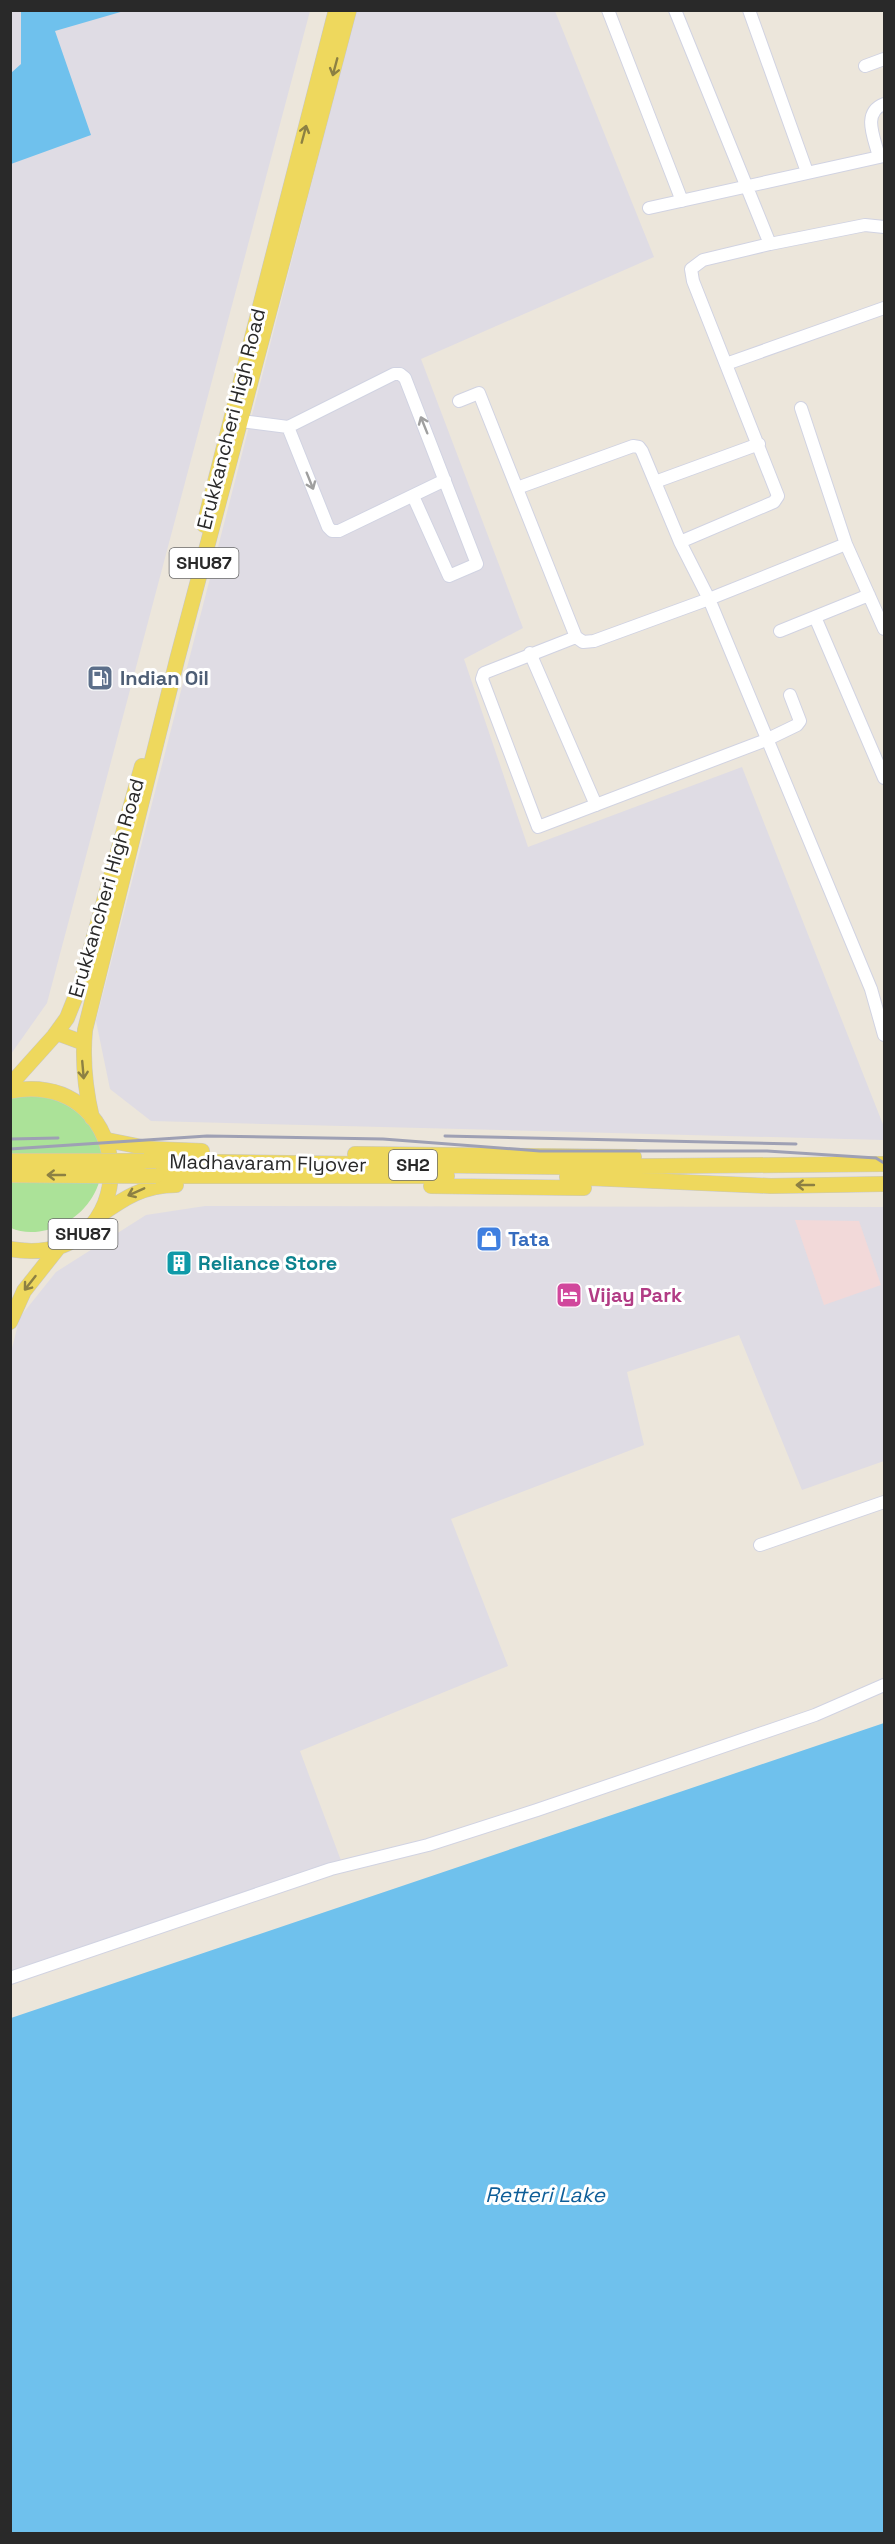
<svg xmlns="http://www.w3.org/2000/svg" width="895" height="2544" font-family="'Space Grotesk',sans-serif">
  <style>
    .industrial { fill: #dfdce4 }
    .medical { fill: #f2d9d9 }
    .green { fill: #abe298 }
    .water { fill: #6fc1ed }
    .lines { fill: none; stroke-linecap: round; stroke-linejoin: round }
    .minor-casing { stroke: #d1d3e2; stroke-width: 14 }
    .major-casing { stroke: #c7c7c7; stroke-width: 16 }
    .minor { stroke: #fff; stroke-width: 12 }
    .major { stroke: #eed85d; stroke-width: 15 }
    .rail { stroke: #9ea0b4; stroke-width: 3 }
    .major-bridge-casing { stroke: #c7c7c7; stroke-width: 16; stroke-linecap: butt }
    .major-bridge { stroke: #eed85d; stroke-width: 15 }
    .oneway { stroke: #8c8043 }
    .oneway2 { stroke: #9f9f9f }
    .labels { text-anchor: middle; stroke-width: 6; stroke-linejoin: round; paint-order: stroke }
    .shield { fill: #fff; stroke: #696969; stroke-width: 1.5 }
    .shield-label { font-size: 18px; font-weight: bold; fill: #292929 }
    .street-label { font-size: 20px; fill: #292929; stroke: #fff }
    .service-label { font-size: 20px; font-weight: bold; fill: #4e5e75; stroke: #fff; text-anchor: start }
    .shop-label { font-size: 20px; font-weight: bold; fill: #366cbe; stroke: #fff; text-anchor: start }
    .culture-label { font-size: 20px; font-weight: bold; fill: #0d838f; stroke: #fff; text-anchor: start }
    .hotel-label { font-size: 20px; font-weight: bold; fill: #b23c85; stroke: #fff; text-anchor: start }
    .water-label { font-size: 21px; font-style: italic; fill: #0f5e98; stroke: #fff }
  </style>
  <rect width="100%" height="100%" fill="#ece6db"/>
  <path class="industrial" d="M11,11H310L47,1003L11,1054Z
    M356,11H555L654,257L421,359L523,628L464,659L528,847L742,767L884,1127V1140L151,1121L110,1089L96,1021Z
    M205,1206L884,1207V1461L802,1490L739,1335L627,1372L644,1445L451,1519L508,1666L300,1751L343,1866L11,1981V1352L20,1317L56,1272L146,1215Z"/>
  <path class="medical" d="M795,1220L859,1221L881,1285L824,1305Z"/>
  <path class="green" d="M36,1093C48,1098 69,1102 79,1111C122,1151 102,1216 47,1230C36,1233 21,1233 11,1228L10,1097Z"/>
  <path class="water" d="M21,11H124L55,31L91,135L11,164V73L21,64Z
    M884,1723V2533H11V2018Z"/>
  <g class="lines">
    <g class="minor-casing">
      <path id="minor" d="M608,10L682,201
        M675,10L770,244L703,260L691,269L693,281L778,496L774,502L680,542
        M749,10L807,172
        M865,66L884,59
        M879,157C875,139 861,113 884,104
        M649,208L884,156
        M770,244L865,225L884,227
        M726,364L884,308
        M459,401L479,393L576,637L484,673L482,679L538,827L766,740L797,725L800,721L790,695
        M801,408L846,544L884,629
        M241,421L288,427L394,374H400L405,378L477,564L449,576L413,496
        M288,427L328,527L332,531H339L445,480
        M655,482L759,444
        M517,488L633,446L639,447L642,451L680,542L709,599L871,989L884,1035
        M815,617L884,778
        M780,631L869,595
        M576,637L583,642L594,641L709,599L846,544
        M530,653L596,805
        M760,1545L884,1502
        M10,1978L331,1869L428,1845L537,1810L815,1715L884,1685"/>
    </g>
    <g class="major-casing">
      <path id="major" d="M204,525L336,10
        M57,1033L84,1043
        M10,1085L54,1036L67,1018L81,983L142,766
        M10,1091C142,1068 147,1272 10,1249
        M92,1118C85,1088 82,1061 85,1030L177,660L349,10
        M107,1140L152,1149L202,1151
        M355,1154L634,1157
        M144,1161L563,1167L884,1164
        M156,1176H447
        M567,1177L771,1186L884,1184
        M431,1186L584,1188
        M99,1216C124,1198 144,1185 176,1185
        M10,1322L24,1291L58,1248"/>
    </g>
    <use href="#minor" class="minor"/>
    <use href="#major" class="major"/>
    <path class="rail" d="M445,1136L796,1144
      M10,1139L58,1138
      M10,1149L207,1136L383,1139L540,1151H767L876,1158L884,1163"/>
    <g class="major-bridge-casing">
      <path id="major-bridge" d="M10,1161H144
        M10,1175L156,1176"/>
    </g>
    <use href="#major-bridge" class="major-bridge"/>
  </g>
  <defs><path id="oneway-shaft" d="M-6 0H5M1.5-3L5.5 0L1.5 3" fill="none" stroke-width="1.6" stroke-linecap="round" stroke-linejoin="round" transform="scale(1.5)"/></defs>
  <g class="oneway">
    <use href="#oneway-shaft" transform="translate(335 67) rotate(105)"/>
    <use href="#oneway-shaft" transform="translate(304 134) rotate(-75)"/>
    <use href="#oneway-shaft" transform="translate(83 1070) rotate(85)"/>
    <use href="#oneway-shaft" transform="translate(56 1175) rotate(-180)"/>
    <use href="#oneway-shaft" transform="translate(805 1185) rotate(180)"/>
    <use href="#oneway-shaft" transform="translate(136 1192) rotate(156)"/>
    <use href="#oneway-shaft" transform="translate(30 1283) rotate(128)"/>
  </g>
  <g class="oneway2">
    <use href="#oneway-shaft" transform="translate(424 425) rotate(-112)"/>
    <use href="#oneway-shaft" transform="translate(310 481) rotate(68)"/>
  </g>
  <defs>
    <g id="fuel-square" transform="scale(1.35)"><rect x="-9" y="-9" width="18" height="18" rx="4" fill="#5c6f8a" stroke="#fff"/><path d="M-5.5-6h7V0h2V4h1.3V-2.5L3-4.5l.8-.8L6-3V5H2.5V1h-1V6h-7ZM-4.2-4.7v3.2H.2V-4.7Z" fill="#fff"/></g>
    <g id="shop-square" transform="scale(1.35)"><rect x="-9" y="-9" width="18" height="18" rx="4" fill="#3f7fe0" stroke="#fff"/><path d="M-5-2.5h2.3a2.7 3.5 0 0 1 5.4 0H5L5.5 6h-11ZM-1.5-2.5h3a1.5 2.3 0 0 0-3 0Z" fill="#fff"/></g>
    <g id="building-square" transform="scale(1.35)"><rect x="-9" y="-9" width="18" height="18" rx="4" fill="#0f9aa8" stroke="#fff"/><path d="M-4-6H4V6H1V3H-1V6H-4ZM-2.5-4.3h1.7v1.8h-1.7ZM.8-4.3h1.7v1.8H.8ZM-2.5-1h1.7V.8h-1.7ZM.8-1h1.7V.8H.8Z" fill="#fff"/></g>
    <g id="hotel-square" transform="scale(1.35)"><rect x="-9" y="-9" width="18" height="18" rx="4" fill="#d1479c" stroke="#fff"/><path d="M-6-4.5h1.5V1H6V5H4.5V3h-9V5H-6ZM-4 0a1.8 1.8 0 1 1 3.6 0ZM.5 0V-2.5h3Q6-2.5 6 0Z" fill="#fff"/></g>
  </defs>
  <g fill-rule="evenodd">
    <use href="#fuel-square" x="100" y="678"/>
    <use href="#shop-square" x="489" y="1239"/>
    <use href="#building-square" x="179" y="1263"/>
    <use href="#hotel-square" x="569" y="1295"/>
  </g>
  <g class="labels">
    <g class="shield">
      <rect x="169.5" y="548" width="69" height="30" rx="4.5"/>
      <rect x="389" y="1150" width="48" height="30" rx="4.5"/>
      <rect x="48.5" y="1219" width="69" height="30" rx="4.5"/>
    </g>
    <g class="shield-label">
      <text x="204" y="569">SHU87</text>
      <text x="413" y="1171">SH2</text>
      <text x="83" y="1240">SHU87</text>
    </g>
    <g class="street-label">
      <text transform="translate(231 419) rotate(-76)" y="7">Erukkancheri High Road</text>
      <text transform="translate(106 888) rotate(-74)" y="7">Erukkancheri High Road</text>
      <text transform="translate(268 1163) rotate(1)" y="7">Madhavaram Flyover</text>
    </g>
    <g class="service-label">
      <text x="120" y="685">Indian Oil</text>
    </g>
    <g class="shop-label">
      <text x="508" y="1246">Tata</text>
    </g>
    <g class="culture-label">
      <text x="198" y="1270">Reliance Store</text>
    </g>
    <g class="hotel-label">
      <text x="588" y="1302">Vijay Park</text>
    </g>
    <g class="water-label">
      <text x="545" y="2202">Retteri Lake</text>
    </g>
  </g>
  <rect width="895" height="2544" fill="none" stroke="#292929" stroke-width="24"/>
</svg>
